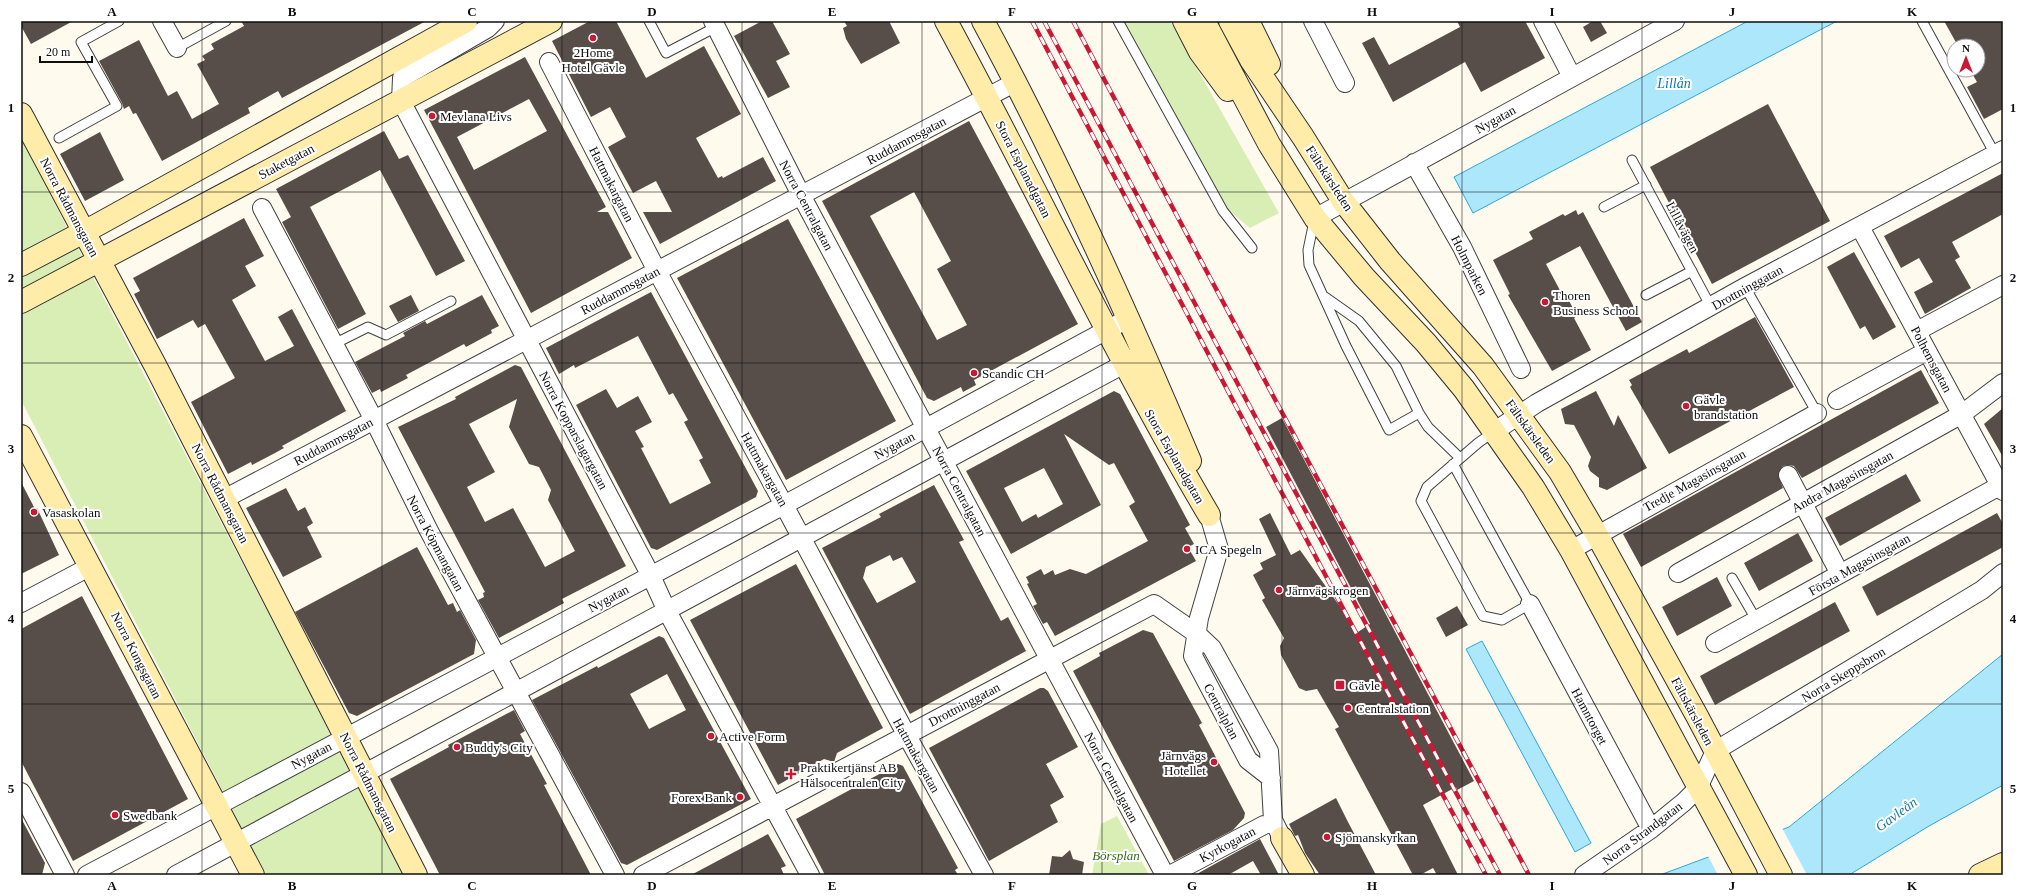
<svg xmlns="http://www.w3.org/2000/svg" width="2024" height="896" font-family="Georgia,serif">
  <style>
    .green { fill: #d8eeb4 }
    .water { fill: #ade7fc; stroke: #2da8da }
    .pier { fill: #fffaee }
    .building { fill: #574d49; fill-rule: evenodd }
    .lines { fill: none; stroke-linecap: round; stroke-linejoin: round }
    .lane-casing { stroke: #414141; stroke-width: 11 }
    .street-casing { stroke: #414141; stroke-width: 20 }
    .secondary-casing { stroke: #303030; stroke-width: 24 }
    .lane { stroke: #fff; stroke-width: 9 }
    .street { stroke: #fff; stroke-width: 18 }
    .secondary { stroke: #ffeca9; stroke-width: 22 }
    .rail-casing { stroke: #cb1834; stroke-width: 4.5 }
    .rail { stroke: #fff; stroke-width: 3; stroke-dasharray: 9; stroke-linecap: butt }
    .grid { fill: none; stroke: #0e0e0e; stroke-width: 1; stroke-opacity: 0.55 }
    .poi-dot { fill: #cb1834; stroke: #fff; stroke-width: 1.5 }
    .labels { text-anchor: middle; stroke-width: 4; stroke-linejoin: round; paint-order: stroke }
    .poi-label { font-size: 13px; fill: #0e0e0e; stroke: #fff; text-anchor: start }
    .street-label { font-size: 13px; fill: #0e0e0e; stroke: #fff }
    .park-label { font-size: 13px; font-style: italic; fill: #326c17; stroke: #fff }
    .water-label { font-size: 14px; font-style: italic; fill: #0a77ac; stroke: #fff }
    .neatline { fill: none; stroke: #0e0e0e; stroke-width: 1.5 }
    .grid-label { font-size: 13px; text-anchor: middle; font-weight: bold; fill: #0e0e0e }
  </style>
  <rect width="100%" height="100%" fill="#fffaee"/>
  <path class="green" d="M1124,21H1170L1279,213L1250,228L1227,209Z
    M21,139L405,875H266L21,400Z
    M1117,816L1148,873L1144,875H1092L1101,824Z"/>
  <path class="water" d="M1748,21H1837L1473,213L1454,177Z
    M1482,641L1591,843L1575,852L1466,649Z
    M2003,654V785L1929,826L1849,875H1660L1789,827Z"/>
  <path class="pier" d="M1782,828L1807,875H1718L1708,856Z"/>
  <path class="building" d="M21,21H73L31,44L21,26Z
    M241,21H426L282,98L278,91L248,108L250,113L162,161L136,113L133,114L129,106L124,109L122,103L99,61L139,40L168,96L177,91L192,119L219,104L197,64L205,60L202,56L214,49L211,44L244,26Z
    M590,21H616L646,78L704,46L741,114L696,138L718,178L722,176L723,178L763,157L776,181L660,244L643,212H672L656,181L633,193L608,147L626,137L610,107L591,117L552,41Z
    M762,21H772L790,54L776,61L790,87L768,98L734,36Z
    M844,21H889L900,43L861,64L846,39L843,28L847,26Z
    M1457,21H1525L1545,58L1481,92L1465,62L1393,102L1362,43L1374,37L1389,65L1460,27Z
    M1593,21H1600L1607,33L1591,42L1583,27Z
    M1944,21H2003V109L1984,119L1967,87L1977,82L1970,70H1978V46H1958Z
    M525,57L606,207L597,212H608L632,258L531,313L424,110ZM529,99L547,131L474,170L457,137Z
    M1768,104L1830,221L1712,284L1650,167Z
    M969,121L1078,324L974,380L976,385L963,392L961,387L934,401L927,398L822,201ZM914,192L951,261L937,269L967,325L937,340L870,216Z
    M384,131L399,159L408,155L465,261L436,276L380,170L310,207L366,314L338,329L282,222L291,217L276,189Z
    M100,132L124,180L85,201L60,154Z
    M2003,173V214L1952,242L1960,257L1955,260L1971,288L1925,314L1914,292L1933,282L1919,258L1901,268L1884,236Z
    M1576,210L1578,215L1583,212L1642,322L1626,331L1580,246L1546,264L1563,296L1566,295L1577,316L1574,318L1591,350L1552,371L1508,295L1510,294L1493,260L1533,239L1529,232L1563,214L1565,216Z
    M244,218L264,256L245,266L256,286L232,300L265,361L294,346L278,317L292,309L346,411L282,446L284,448L275,453L252,465L251,462L228,474L191,402L235,378L205,324L198,328L193,320L157,339L134,294L140,291L133,278Z
    M788,219L896,421L786,480L677,278Z
    M1854,252L1896,327L1873,340L1865,326L1860,329L1827,267Z
    M651,292L758,491L756,497L657,550L651,548L576,405L606,389L617,408L638,396L652,422L635,431L644,447L641,448L670,504L711,483L699,460L703,458L684,422L688,420L673,393L669,395L638,336L575,368L574,365L559,374L546,348Z
    M411,295L419,311L398,322L389,306Z
    M482,295L499,326L491,330L492,333L466,347L464,344L406,375L408,378L381,392L380,389L372,393L355,362L405,336L403,333L425,321L427,324Z
    M1755,317L1794,387L1669,454L1630,387L1632,385L1629,380L1687,349L1689,353Z
    M515,365L521,367L626,566L562,599L564,603L499,638L478,600L484,597L483,593L485,592L398,427L456,399L455,397ZM517,399L509,427L529,464L539,467L551,490L548,500L575,551L545,567L513,508L485,522L467,487L495,472L469,424Z
    M1921,370L1939,403L1802,478L1794,466L1789,465L1783,466L1778,475L1783,488L1641,567L1623,534Z
    M1114,391L1120,394L1190,525L1185,528L1194,544L1188,547L1196,561L1055,636L1047,622L1043,624L1033,606L1037,604L1027,584L1029,583L1026,577L1041,569L1044,575L1053,570L1055,575L1070,569L1086,574L1148,541L1129,506L1135,502L1114,463L1109,465L1064,434L1101,505L1011,554L966,471ZM1044,468L1063,504L1038,518L1036,514L1022,522L1004,488Z
    M1596,391L1614,426L1618,415L1647,468L1607,490L1599,487V478L1590,471L1588,466L1591,457L1574,425L1565,424L1561,409Z
    M2003,408V457L1984,424Z
    M1282,418L1474,781L1457,790L1456,787L1423,805L1458,875H1437L1433,868L1420,875H1413L1335,729L1339,727L1317,689L1306,691L1299,688L1281,655L1280,646L1284,638L1262,600L1265,598L1253,575L1263,569L1260,563L1276,555L1259,519L1270,513L1291,555L1300,550L1358,632L1370,624L1266,427Z
    M1906,474L1921,501L1840,546L1825,518Z
    M21,482L35,509L37,508L59,555L21,574Z
    M934,485L964,540L959,542L1001,621L1008,617L1026,651L910,714L822,548L881,517L879,514ZM890,555L893,561L902,557L916,582L877,603L863,578L866,567Z
    M286,488L298,511L305,507L313,523L307,527L322,557L283,577L246,508Z
    M1997,513L2003,524V547L1877,616L1862,587Z
    M1798,533L1813,561L1759,591L1744,563Z
    M417,547L448,605L453,603L457,612L460,610L476,640L474,654L357,716L349,713L295,612Z
    M796,564L883,728L837,753L834,762L824,759L778,785L690,620Z
    M1717,577L1732,606L1677,636L1662,607Z
    M82,596L188,799L73,861L21,761V629Z
    M1835,602L1850,631L1715,705L1700,676Z
    M1457,606L1468,625L1446,637L1436,618Z
    M1143,630L1153,633L1202,723L1199,725L1245,813L1244,818L1233,830L1174,861L1073,671L1100,656L1099,653Z
    M659,636L664,638L751,799L627,865L621,863L532,700L597,666L598,668ZM667,674L686,710L649,729L630,694Z
    M1040,688H1044L1048,691L1078,747L1046,764L1064,797L1050,805L1058,822L989,861L929,748Z
    M514,710L525,731L520,734L547,784L544,785L591,875H440L390,779L449,747L448,745Z
    M898,764L903,766L958,868L955,870L958,875H825L796,819Z
    M1336,798L1348,822L1376,875H1320L1305,853L1298,835L1295,836L1289,824Z
    M21,818L45,863L42,875H21Z
    M768,834L786,866L781,868L784,875H691Z
    M1260,839L1279,875H1261L1253,861L1228,875H1195Z
    M1070,850L1073,859L1084,862L1082,875H1049L1052,856L1062,857Z"/>
  <g class="lines">
    <g class="lane-casing">
      <path id="lane" d="M649,21L666,53L716,27
        M1118,21L1223,211L1252,248
        M1922,21L1995,154
        M177,48L226,21
        M59,138L117,106L81,42L119,21
        M1632,160L1711,307
        M1604,207L1646,185
        M1314,221L1308,250L1309,265L1346,346L1389,430L1419,413L1428,427L1460,458
        M1745,287L1817,413
        M1646,295L1692,271
        M1325,297L1359,321L1396,366L1419,413
        M334,344L368,327L386,335L451,301
        M1453,464L1530,604L1502,620L1483,616L1421,501L1427,487L1478,443L1495,431
        M1732,578L1757,621"/>
    </g>
    <g class="street-casing">
      <path id="street" d="M162,21L177,48
        M495,21L488,28L402,78L401,101L651,576L667,611L810,875
        M713,21L801,195L1165,875
        M1313,21L1345,83
        M1543,21L1572,77
        M549,62L657,271L784,505L906,734L984,875
        M1414,163L1462,247L1521,369
        M262,208L374,420L429,531L615,875
        M1315,218L1675,21
        M1860,227L2003,491
        M1917,331L2003,285
        M1837,400L1927,351
        M1495,431L1537,403L1745,287L2003,150
        M1788,475L1840,574
        M224,499L1016,82
        M1209,515L1219,549L1199,618L1193,656L1248,760L1271,778
        M1571,550L1817,413
        M1678,573L1962,414L2003,383
        M21,603L91,566
        M1530,604L1651,829
        M1715,643L2003,484
        M21,792L65,875
        M87,875L784,505L1129,318
        M176,875L1137,357
        M643,875L1154,604L1197,634L1212,648L1269,751L1273,820L1282,838
        M1170,875L1264,825
        M1584,875L1651,829L1684,802L1698,788L1715,751L1982,590L2003,573"/>
    </g>
    <g class="secondary-casing">
      <path id="secondary" d="M946,21C1035,185 1114,354 1209,515
        M983,21C1060,163 1127,312 1190,461
        M1184,21L1200,52L1228,90
        M1204,21L1269,144L1315,218L1364,277L1426,343L1464,389L1533,487L1571,550L1746,875
        M1230,21L1251,60L1303,137L1343,201L1390,261L1483,366L1560,472L1597,535L1697,716L1781,875
        M1248,21L1269,64
        M21,114L155,365L416,875
        M21,265L97,225L466,21
        M21,302L551,21
        M21,436L253,875
        M1282,838L1303,875
        M1980,875L2003,864"/>
    </g>
    <use href="#lane" class="lane"/>
    <use href="#street" class="street"/>
    <use href="#secondary" class="secondary"/>
    <g class="rail-casing">
      <path id="rail" d="M1032,21L1382,682L1486,875
        M1044,21L1500,875
        M1073,21L1529,875"/>
    </g>
    <use href="#rail" class="rail"/>
  </g>
  <path class="grid" d="M202,21V875M382,21V875M562,21V875M742,21V875M922,21V875M1102,21V875M1282,21V875M1462,21V875M1642,21V875M1822,21V875M21,192H2003M21,363H2003M21,533H2003M21,704H2003"/>
  <g class="poi-dot">
    <circle cx="593" cy="38" r="4"/>
    <circle cx="432" cy="116" r="4"/>
    <circle cx="1545" cy="302" r="4"/>
    <circle cx="974" cy="373" r="4"/>
    <circle cx="1686" cy="406" r="4"/>
    <circle cx="34" cy="512" r="4"/>
    <circle cx="1187" cy="549" r="4"/>
    <circle cx="1279" cy="590" r="4"/>
    <rect x="1335" y="680" width="10" height="10" rx="2"/>
    <circle cx="1348" cy="708" r="4"/>
    <circle cx="711" cy="736" r="4"/>
    <circle cx="457" cy="747" r="4"/>
    <circle cx="1214" cy="762" r="4"/>
    <path d="M789 768h4v4h4v4h-4v4h-4v-4h-4v-4h4z"/>
    <circle cx="740" cy="797" r="4"/>
    <circle cx="115" cy="815" r="4"/>
    <circle cx="1327" cy="837" r="4"/>
  </g>
  <g class="labels">
    <g class="poi-label">
      <text x="593" y="57" text-anchor="middle">2Home<tspan x="593" dy="15">Hotel Gävle</tspan></text>
      <text x="440" y="121">Mevlana Livs</text>
      <text x="1553" y="300">Thoren<tspan x="1553" dy="15">Business School</tspan></text>
      <text x="982" y="378">Scandic CH</text>
      <text x="1694" y="404">Gävle<tspan x="1694" dy="15">brandstation</tspan></text>
      <text x="42" y="517">Vasaskolan</text>
      <text x="1195" y="554">ICA Spegeln</text>
      <text x="1287" y="595">Järnvägskrogen</text>
      <text x="1349" y="690">Gävle</text>
      <text x="1356" y="713">Centralstation</text>
      <text x="719" y="741">Active Form</text>
      <text x="465" y="752">Buddy's City</text>
      <text x="1206" y="760" text-anchor="end">Järnvägs<tspan x="1206" dy="15">Hotellet</tspan></text>
      <text x="800" y="772">Praktikertjänst AB<tspan x="800" dy="15">Hälsocentralen City</tspan></text>
      <text x="732" y="802" text-anchor="end">Forex Bank</text>
      <text x="123" y="820">Swedbank</text>
      <text x="1335" y="842">Sjömanskyrkan</text>
    </g>
    <g class="street-label">
      <text transform="translate(1495 119) rotate(-29)" y="5">Nygatan</text>
      <text transform="translate(906 140) rotate(-28)" y="5">Ruddammsgatan</text>
      <text transform="translate(286 161) rotate(-28)" y="5">Staketgatan</text>
      <text transform="translate(1024 169) rotate(63)" y="5">Stora Esplanadgatan</text>
      <text transform="translate(1330 178) rotate(57)" y="5">Fältskärsleden</text>
      <text transform="translate(612 184) rotate(63)" y="5">Hattmakargatan</text>
      <text transform="translate(807 205) rotate(62)" y="5">Norra Centralgatan</text>
      <text transform="translate(70 207) rotate(62)" y="5">Norra Rådmansgatan</text>
      <text transform="translate(1683 227) rotate(62)" y="5">Lillåvägen</text>
      <text transform="translate(1470 265) rotate(63)" y="5">Holmparken</text>
      <text transform="translate(1747 287) rotate(-29)" y="5">Drottninggatan</text>
      <text transform="translate(620 290) rotate(-28)" y="5">Ruddammsgatan</text>
      <text transform="translate(1932 359) rotate(62)" y="5">Polhemsgatan</text>
      <text transform="translate(574 430) rotate(62)" y="5">Norra Kopparslagargatan</text>
      <text transform="translate(1531 431) rotate(54)" y="5">Fältskärsleden</text>
      <text transform="translate(333 441) rotate(-28)" y="5">Ruddammsgatan</text>
      <text transform="translate(894 445) rotate(-28)" y="5">Nygatan</text>
      <text transform="translate(1175 456) rotate(60)" y="5">Stora Esplanadgatan</text>
      <text transform="translate(765 469) rotate(61)" y="5">Hattmakargatan</text>
      <text transform="translate(1694 480) rotate(-29)" y="5">Tredje Magasinsgatan</text>
      <text transform="translate(1842 481) rotate(-29)" y="5">Andra Magasinsgatan</text>
      <text transform="translate(960 491) rotate(62)" y="5">Norra Centralgatan</text>
      <text transform="translate(221 493) rotate(63)" y="5">Norra Rådmansgatan</text>
      <text transform="translate(436 543) rotate(62)" y="5">Norra Köpmangatan</text>
      <text transform="translate(1859 564) rotate(-29)" y="5">Första Magasinsgatan</text>
      <text transform="translate(608 598) rotate(-28)" y="5">Nygatan</text>
      <text transform="translate(137 655) rotate(63)" y="5">Norra Kungsgatan</text>
      <text transform="translate(1843 674) rotate(-31)" y="5">Norra Skeppsbron</text>
      <text transform="translate(964 704) rotate(-28)" y="5">Drottninggatan</text>
      <text transform="translate(1222 711) rotate(62)" y="5">Centralplan</text>
      <text transform="translate(1693 711) rotate(62)" y="5">Fältskärsleden</text>
      <text transform="translate(1590 716) rotate(62)" y="5">Hamntorget</text>
      <text transform="translate(311 755) rotate(-28)" y="5">Nygatan</text>
      <text transform="translate(917 755) rotate(61)" y="5">Hattmakargatan</text>
      <text transform="translate(1112 777) rotate(62)" y="5">Norra Centralgatan</text>
      <text transform="translate(369 782) rotate(63)" y="5">Norra Rådmansgatan</text>
      <text transform="translate(1642 833) rotate(-37)" y="5">Norra Strandgatan</text>
      <text transform="translate(1227 844) rotate(-28)" y="5">Kyrkogatan</text>
    </g>
    <g class="park-label">
      <text x="1116" y="860">Börsplan</text>
    </g>
    <g class="water-label">
      <text x="1674" y="88">Lillån</text>
      <text transform="translate(1896 814) rotate(-36)" y="5">Gavleån</text>
    </g>
  </g>
  <rect width="2024" height="896" fill="none" stroke="#ffffff" stroke-width="44"/>
  <g transform="translate(1966 58)"><circle r="19" fill="#ffffff" stroke="#9f9f9f"/>
  <path d="M0-3L7 15L0 10L-7 15Z" fill="#cb1834"/>
  <text y="-6" font-size="11" font-weight="bold" text-anchor="middle" fill="#0e0e0e">N</text>
  </g>
  <path d="M40 56v6h52v-6" fill="none" stroke="#0e0e0e" stroke-width="2"/>
  <text x="46" y="56" font-size="12" fill="#0e0e0e" stroke="#ffffff" stroke-width="3" paint-order="stroke">20 m</text>
  <rect x="22" y="22" width="1980" height="852" class="neatline"/>
  <g class="grid-label">
    <text x="112" y="16">A</text>
    <text x="292" y="16">B</text>
    <text x="472" y="16">C</text>
    <text x="652" y="16">D</text>
    <text x="832" y="16">E</text>
    <text x="1012" y="16">F</text>
    <text x="1192" y="16">G</text>
    <text x="1372" y="16">H</text>
    <text x="1552" y="16">I</text>
    <text x="1732" y="16">J</text>
    <text x="1912" y="16">K</text>
    <text x="11" y="112">1</text>
    <text x="2013" y="112">1</text>
    <text x="11" y="282">2</text>
    <text x="2013" y="282">2</text>
    <text x="11" y="453">3</text>
    <text x="2013" y="453">3</text>
    <text x="11" y="623">4</text>
    <text x="2013" y="623">4</text>
    <text x="11" y="793">5</text>
    <text x="2013" y="793">5</text>
    <text x="112" y="890">A</text>
    <text x="292" y="890">B</text>
    <text x="472" y="890">C</text>
    <text x="652" y="890">D</text>
    <text x="832" y="890">E</text>
    <text x="1012" y="890">F</text>
    <text x="1192" y="890">G</text>
    <text x="1372" y="890">H</text>
    <text x="1552" y="890">I</text>
    <text x="1732" y="890">J</text>
    <text x="1912" y="890">K</text>
  </g>
</svg>
